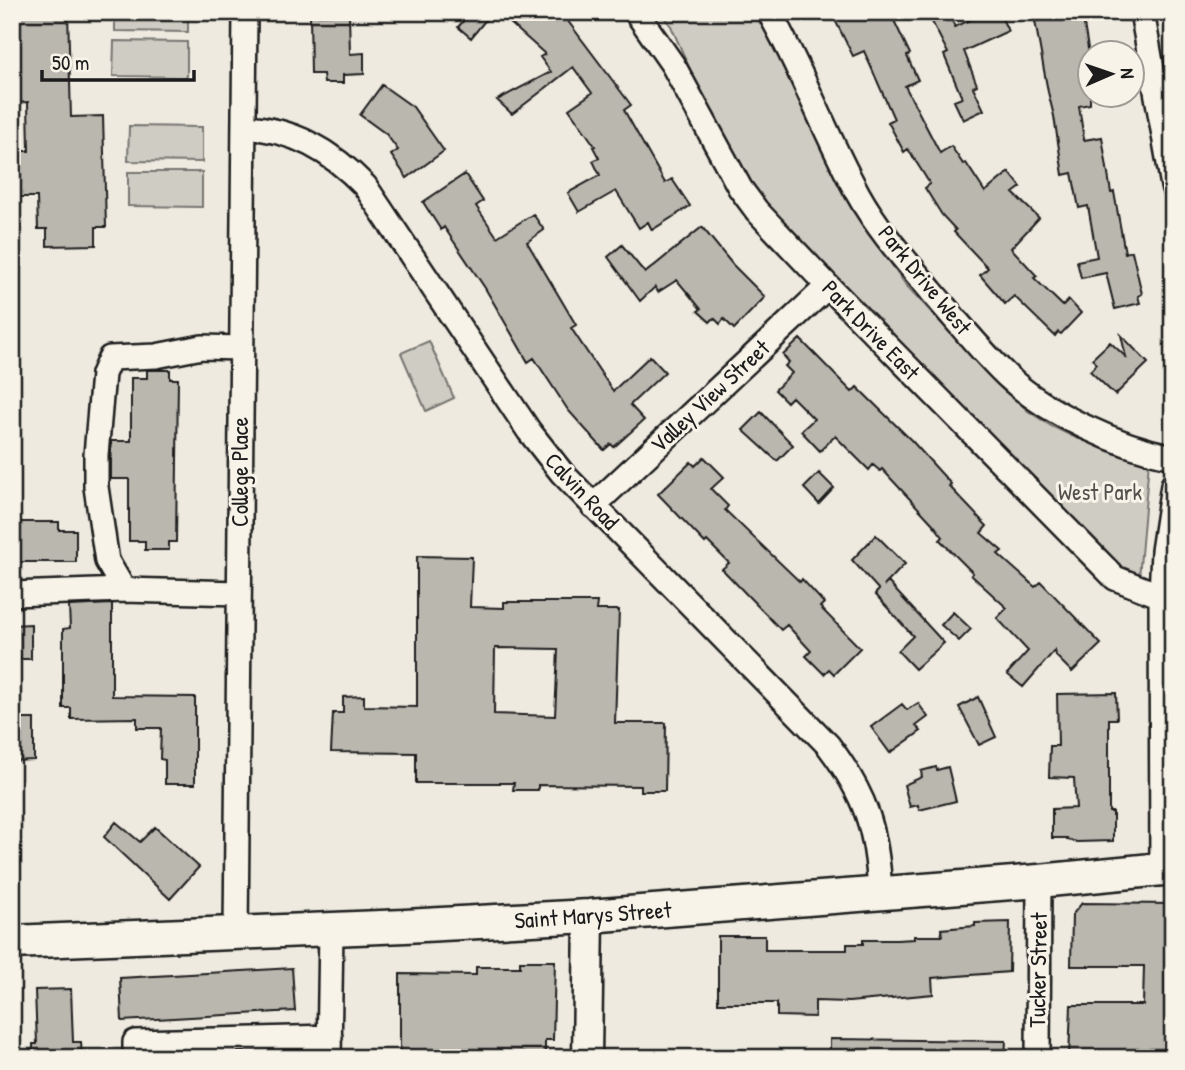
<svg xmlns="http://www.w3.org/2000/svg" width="1185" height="1070" font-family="'Patrick Hand',sans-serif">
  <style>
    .green { fill: #cfccc3; stroke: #767470; stroke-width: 2 }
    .building { fill: #bab7af; stroke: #1c1c1c; stroke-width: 2; fill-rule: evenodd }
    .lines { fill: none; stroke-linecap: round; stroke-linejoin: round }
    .minor-casing { stroke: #1c1c1c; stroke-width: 28 }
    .tertiary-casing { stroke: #1c1c1c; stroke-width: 33 }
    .secondary-casing { stroke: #1c1c1c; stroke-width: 37 }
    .minor { stroke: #f7f3e8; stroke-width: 23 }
    .tertiary { stroke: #f7f3e8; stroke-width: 28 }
    .secondary { stroke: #f7f3e8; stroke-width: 32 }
    .labels { text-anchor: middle; stroke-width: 6; stroke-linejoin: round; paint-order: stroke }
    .street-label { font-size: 23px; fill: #1c1c1c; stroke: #f7f3e8 }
    .park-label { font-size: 23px; fill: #52514e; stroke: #f7f3e8 }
  </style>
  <rect width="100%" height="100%" fill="#eeeae0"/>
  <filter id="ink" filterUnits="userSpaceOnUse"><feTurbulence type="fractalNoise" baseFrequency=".0143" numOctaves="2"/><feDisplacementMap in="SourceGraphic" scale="14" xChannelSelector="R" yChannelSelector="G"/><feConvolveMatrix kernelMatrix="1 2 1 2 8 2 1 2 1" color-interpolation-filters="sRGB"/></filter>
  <g filter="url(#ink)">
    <path class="green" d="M115,12H188V32L115,31Z
      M660,12H759L836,175L870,233L906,285L970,354L1028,411L1051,426L1076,438L1110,445L1149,461L1139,578L1131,584L849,297L754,191L709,113L671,26Z
      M114,41L187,42V77L113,76Z
      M129,126L202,127V162L128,161Z
      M128,172H202V207L128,206Z
      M429,341L454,398L426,411L401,353Z"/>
    <path class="building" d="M12,12H68L71,117L103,116L106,227H96V245L47,246V229H38L37,197H19L18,151H29L28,102L14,103Z
      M471,12H492L471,38L458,27Z
      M498,12H561L631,105L624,110L665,183L672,179L690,206L652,230L648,222L639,228L616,191L579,212L568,193L600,175L593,161L599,158L593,147L595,146L569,109L592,93L573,67L512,114L497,100L551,72L540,57L545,54Z
      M831,12H890L910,54L907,56L918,80L905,86L940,153L951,146L963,164L966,163L985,192L1009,172L1021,187L1013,193L1039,218L1011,248L1037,276L1034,278L1063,306L1069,300L1081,313L1061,334L1058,332L1055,336L1014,296L1005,304L980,275L988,268L954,232L956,230L942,215L925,188L930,184L908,149L904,152L888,122L894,119L864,51L853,56Z
      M927,12H948L955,27L987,12H999L1008,31L964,51L977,85L973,87L984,110L963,120L954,101L962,98L944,55L948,53Z
      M1045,12H1061V15L1082,12L1090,61V104L1079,106L1084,140L1102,137L1111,193L1114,192L1125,253L1132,251L1142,294L1138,296L1140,303L1115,309L1106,273L1081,278L1077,261L1097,257L1088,206L1079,208L1072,173L1063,175L1054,116L1048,92L1035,21L1046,19Z
      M349,14L350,54L364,53V74L343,75V83H324L323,74H311L310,15Z
      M382,85L413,107L444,151L407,178L391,155L398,150L386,134L360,115Z
      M465,174L483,201L476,206L497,237L533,214L544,230L527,242L576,325L571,328L613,391L650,356L665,372L630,405L644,420L614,447L611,444L604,450L568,410L534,358L528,362L485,288L444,227L441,230L423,202Z
      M702,227L733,265L765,297L734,329L724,319L720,324L714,318L710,322L698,311L701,309L677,280L658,292L655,287L640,301L608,257L622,245L645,273Z
      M1121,335L1148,363L1115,395L1090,371L1097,364L1092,359L1110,342L1126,357Z
      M800,339L852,392L857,387L912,441L951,484L949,486L987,526L981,533L1002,551L998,554L1035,587L1041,582L1101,644L1072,672L1056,656L1055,650L1023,687L1007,674L1028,651L997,618L1007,608L971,575L973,573L940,540L943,537L933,524L882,469L880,471L873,465L869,470L835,436L820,451L801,431L814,419L792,397L787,402L775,390L792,373L785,366L789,362L783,355Z
      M147,370H170V379H178L176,542H169V550H145V541H129V479H111V441H131V378H147Z
      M761,412L793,445L777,461L743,430Z
      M704,457L724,477L711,489L728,506L725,510L800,582L802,579L824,603L820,607L860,648L834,674L829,669L824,674L806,656L811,651L787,625L781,630L722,569L729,563L707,541L705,543L658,494L691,462L695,466Z
      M819,473L834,488L819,504L804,488Z
      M12,522H59V530H76V562H12Z
      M876,535L905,564L884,586L888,582L944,643L915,669L898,651L913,636L875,594L879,590L852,560Z
      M417,556L472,557L470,607L504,608V602H597L596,610H619L615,723H666L665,791H641V786L538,785V790H513L514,783H416V753L331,752L333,713H343V697L364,696V706L417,707ZM495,648L558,649L555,716L494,714Z
      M112,604V696L195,697V784H165V760L160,759L161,728H137V718L71,719V708H63V629L70,628L69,606Z
      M953,612L971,629L959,641L941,625Z
      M31,624V659H12V625Z
      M1116,693L1117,719H1109V812H1113V841L1077,842L1067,840V838H1052V809L1076,808L1074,778L1049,777L1050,746H1058L1057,694Z
      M978,697L996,737L979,745L959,707Z
      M918,703L928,717L916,726L921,731L890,753L871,727L902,704L907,710Z
      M12,719H34V760L12,761Z
      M936,767L937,770L948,767L956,801L919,810L918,805L910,807L904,785L922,777L921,771Z
      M116,822L140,842L155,827L199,867L170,899L104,837Z
      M1082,903L1173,904V1058H1069L1071,1005H1143L1144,966H1071L1072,915Z
      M1010,922L1009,972L932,978L933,994L849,1002L815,1001V1017L777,1016V1003H718V936H765V950H847V944H863V940H897L914,939V936H942L941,929L975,926V923Z
      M520,961H555L553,1040H545V1058H400V974L476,975V967H520Z
      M292,968L295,1011L122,1021L120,978Z
      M71,989L73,1042H81L82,1058H33V1044H37L35,990Z
      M830,1039L1006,1041L1005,1058H830Z"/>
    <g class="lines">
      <g class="minor-casing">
        <path id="minor" d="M636,12L673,65L740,188L757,211L828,286L1115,578L1161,596
          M769,12C803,71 825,135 858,194C878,230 906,261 932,292C956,320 980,350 1007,376C1047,414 1118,446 1173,457
          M1142,12L1173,186
          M244,127C293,129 331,151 365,186L529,431L562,473L828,745C866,795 877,830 880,893
          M593,506L828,286
          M239,593L124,590L107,561L96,487V455L103,374L110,358L156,356L202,347L241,348
          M12,594L124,590
          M1162,869L1161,596L1163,551L1173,485
          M236,933L245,12
          M135,1058V1042L330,1037
          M329,1058L331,929
          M1038,1058L1039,881"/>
      </g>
      <g class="tertiary-casing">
        <path id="tertiary" d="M587,1058L589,916"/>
      </g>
      <g class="secondary-casing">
        <path id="secondary" d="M12,942L405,926L589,916L1039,881L1173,868"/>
      </g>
      <use href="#minor" class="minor"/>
      <use href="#tertiary" class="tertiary"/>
      <use href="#secondary" class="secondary"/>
    </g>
  </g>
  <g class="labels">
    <g class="street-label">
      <text transform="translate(925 280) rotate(51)" y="8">Park Drive West</text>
      <text transform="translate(871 330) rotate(46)" y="8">Park Drive East</text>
      <text transform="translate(710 396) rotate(-43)" y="8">Valley View Street</text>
      <text transform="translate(240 472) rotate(-90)" y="8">College Place</text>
      <text transform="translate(582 491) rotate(47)" y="8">Calvin Road</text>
      <text transform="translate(593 915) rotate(-4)" y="8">Saint Marys Street</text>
      <text transform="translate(1038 970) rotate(-89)" y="8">Tucker Street</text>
    </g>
    <g class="park-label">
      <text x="1100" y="500">West Park</text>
    </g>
  </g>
  <rect width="1185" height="1070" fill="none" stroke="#f7f3e8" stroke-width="42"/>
  <rect x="21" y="21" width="1143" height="1028" fill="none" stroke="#1c1c1c" stroke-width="2.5" filter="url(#ink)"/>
  <g transform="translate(1111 74) rotate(88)"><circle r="33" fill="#f7f3e8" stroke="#9f9d96" stroke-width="2"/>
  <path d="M0-5L12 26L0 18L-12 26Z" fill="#1c1c1c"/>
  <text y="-10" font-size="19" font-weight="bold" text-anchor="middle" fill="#1c1c1c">N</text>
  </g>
  <path d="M42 70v10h152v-10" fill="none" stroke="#1c1c1c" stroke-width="3.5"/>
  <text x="52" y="70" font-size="21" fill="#1c1c1c" stroke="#f7f3e8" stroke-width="5" paint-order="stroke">50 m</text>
</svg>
